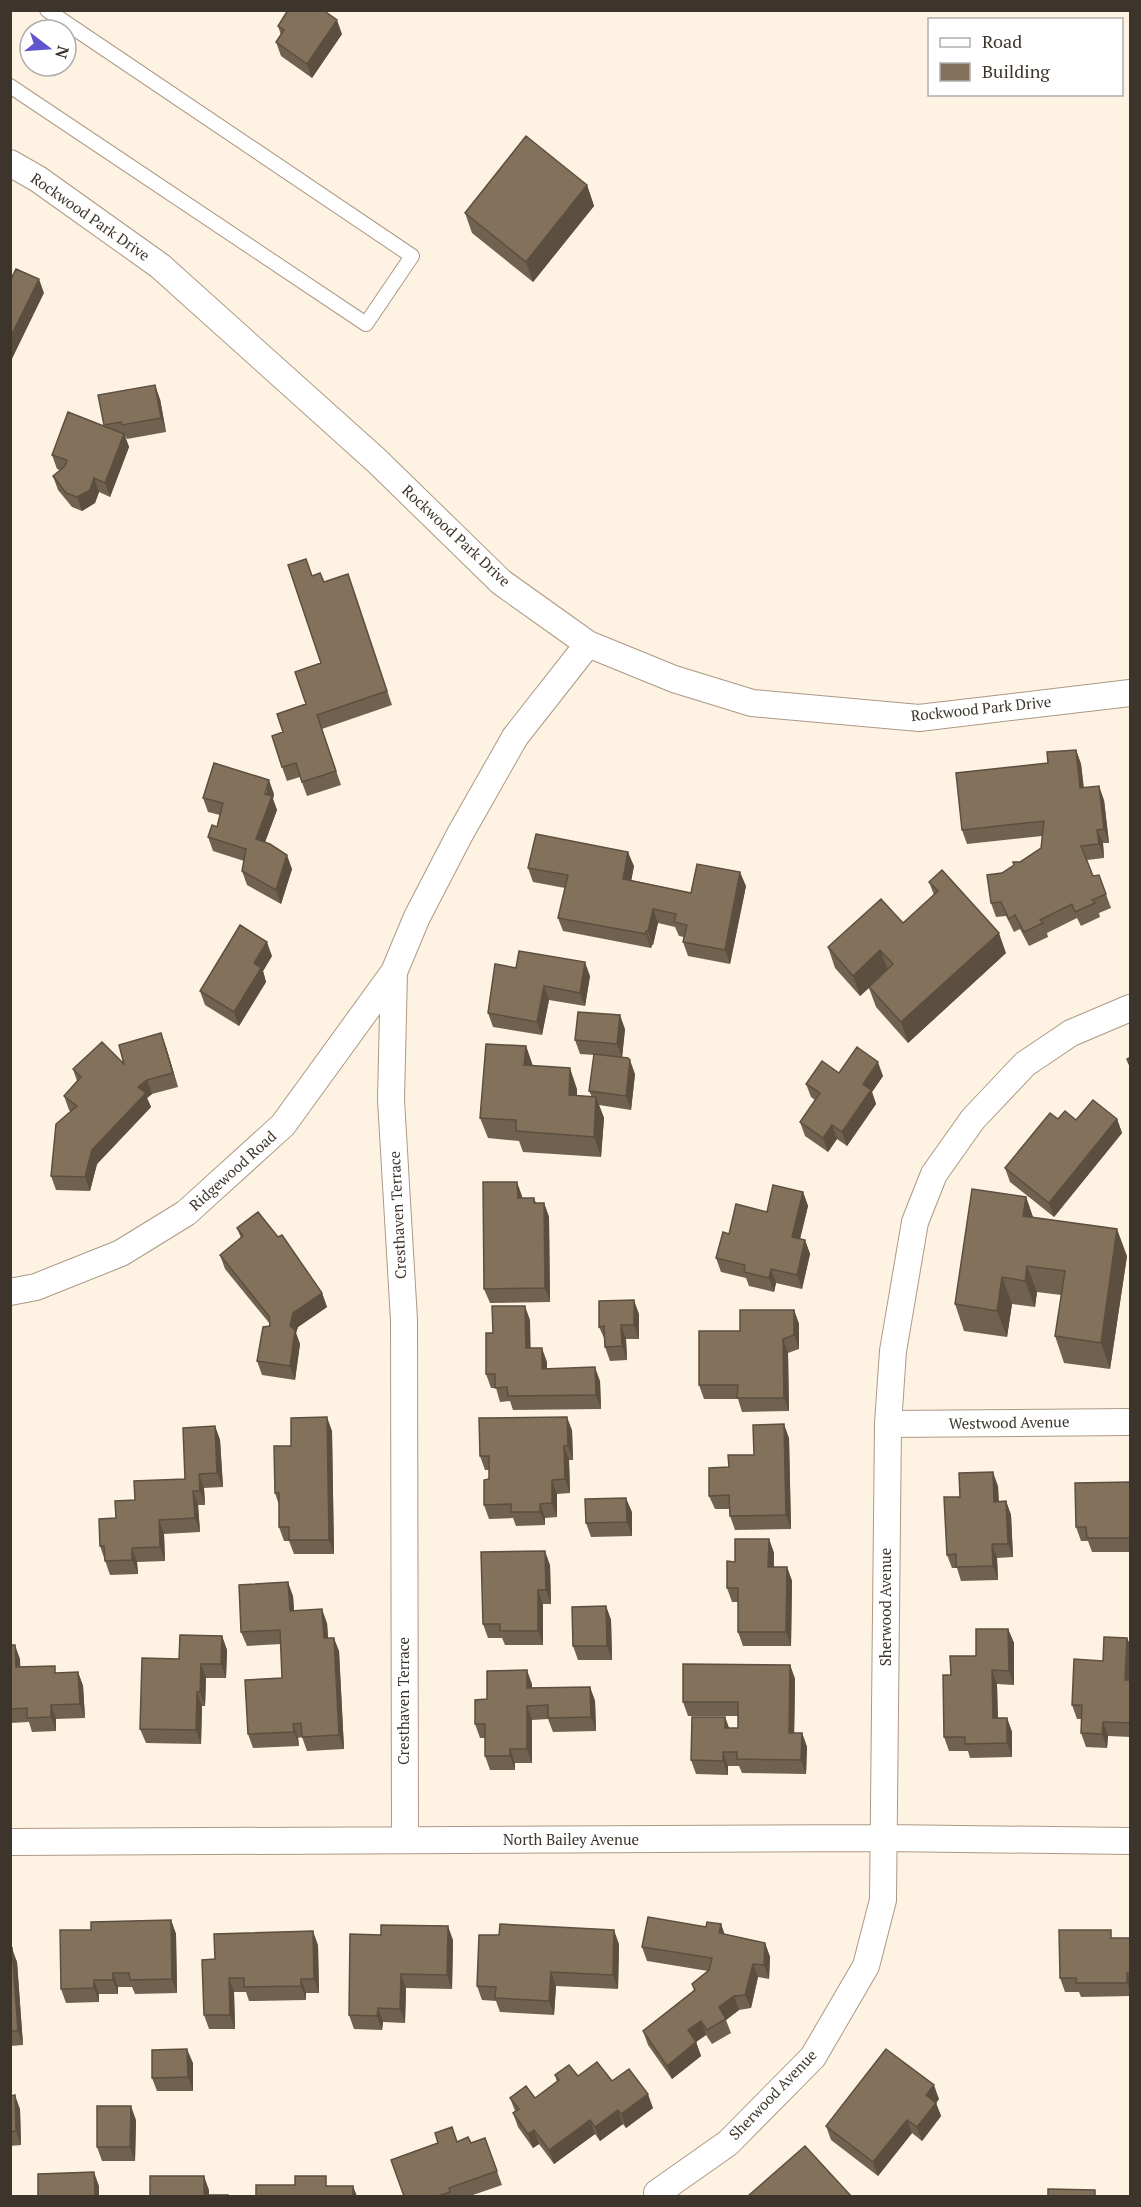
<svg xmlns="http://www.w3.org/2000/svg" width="1141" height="2207" font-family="'PT Serif',serif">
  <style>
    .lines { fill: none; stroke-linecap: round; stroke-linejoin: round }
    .lane-casing { stroke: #ac9983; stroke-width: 16 }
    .street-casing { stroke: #ac9983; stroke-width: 28 }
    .lane { stroke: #fff; stroke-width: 14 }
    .street { stroke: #fff; stroke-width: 26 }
    .wall { fill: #71614f }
    .shaded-wall { fill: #5c4f40 }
    .building { fill: #83715c; stroke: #5c4f40; stroke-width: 1.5 }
    .labels { text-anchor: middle; stroke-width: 6; stroke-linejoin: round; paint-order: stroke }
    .street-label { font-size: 15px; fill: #3d352c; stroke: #fff }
  </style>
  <rect width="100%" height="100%" fill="#fef2e3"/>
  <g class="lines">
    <g class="lane-casing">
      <path id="lane" d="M10,86L366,324L412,256L47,10"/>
    </g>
    <g class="street-casing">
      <path id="street" d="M10,163L38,179L160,266L377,461L501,582L588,644L674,679L752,703L919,718L1130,693
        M10,1292L36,1287L121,1253L186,1213L283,1125L394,972
        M888,1424L1130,1422
        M405,1840L404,1320L391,1100L394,972L417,917L460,834L515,737L588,644
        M10,1842L884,1838L1130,1841
        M657,2193L728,2143L813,2057L866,1966L883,1900L888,1424L893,1351L915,1222L934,1174L973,1119L1025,1064L1071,1033L1130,1008"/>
    </g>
    <use href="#lane" class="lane"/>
    <use href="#street" class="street"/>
  </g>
  <path class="wall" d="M278,26L342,34L312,78L281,56L276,42L281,35Z
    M587,185L594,206L533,282L472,233L465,213Z
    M98,395L160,399L166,432L127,439L125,436L129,447L110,497L99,492L95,503L82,511L72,507L58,490L53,476L60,470L57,469L52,455L105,426Z
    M312,576L324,582L353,588L392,705L322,729L341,785L307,796L300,777L287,781L282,767L283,732L306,704L321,663Z
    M1076,750L1081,764L1084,788L1104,800L1109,843H1103L1104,858L1087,860L1093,876L1099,875L1111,908L1099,913L1100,917L1081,926L1077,918L1047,933L1048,937L1029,946L1020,929L1014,932L1006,916L996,917L991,903L1002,873L1041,848L1042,836L967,844L962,830L1048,763Z
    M274,794L273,799L277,810L265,842L292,869L281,904L247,885L242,871L244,861L213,851L208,837L217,827L220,815L208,812L203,798Z
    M634,866L631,880L691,893L746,886L730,964L688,956L683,942L684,937L679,936L675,927L658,923L653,945H652L651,948L563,931L558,918L565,888L533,882L528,868Z
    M929,882L1006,953L908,1043L876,1007L869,988L860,996L835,968L828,947L903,923L934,895Z
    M272,956L263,971L266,982L239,1026L205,1005L200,991Z
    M516,968L590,976L585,1006L549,1000L542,1035L493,1027L488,1013Z
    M625,1029L622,1057L635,1074L631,1110L599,1105L604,1118L601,1157L523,1152L519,1141L488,1138L480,1118L526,1046L533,1066L577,1089V1096L592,1097L589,1091L594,1055L580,1054L575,1040Z
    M166,1047L178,1087L152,1094L147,1098L151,1107L97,1164L90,1191L56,1190L51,1176L71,1112L69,1110L64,1096L77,1081L73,1069L124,1064Z
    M839,1073L883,1076L872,1092L876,1104L847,1146L837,1139L828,1152L805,1136L800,1122L815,1100L811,1097L806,1084Z
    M1058,1119L1076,1120L1117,1119L1122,1133L1054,1217L1010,1182L1005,1168Z
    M803,1192L808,1206L800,1239L805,1240L810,1254L802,1289L776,1283L774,1292L749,1286L746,1278L721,1272L716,1258L767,1212Z
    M522,1196V1198H534L536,1203H544L549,1217L550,1302L490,1303L484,1289Z
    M1026,1197L1033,1217L1127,1256L1110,1369L1064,1363L1055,1336L1061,1295L1037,1292L1035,1307L1012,1304L1007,1337L964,1331L955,1304Z
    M237,1228L322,1293L327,1307L298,1327L296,1333L300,1344L295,1380L262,1375L257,1361L270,1324L225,1269L220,1255L241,1238Z
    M794,1310L799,1324V1349L788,1353L789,1411L742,1412L738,1399H704L699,1385L740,1331Z
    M639,1314V1339H626L627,1360L610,1361L605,1347V1340L599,1327Z
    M530,1320V1348L547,1362V1369L600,1381L601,1409L513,1410L510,1401L500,1402L496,1388H491L486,1374L493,1333Z
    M215,1426L220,1440L223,1487L204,1488L205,1505H198L200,1532L164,1534L165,1561L137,1562L138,1574L110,1575L100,1546L116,1518L135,1500L185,1479Z
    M572,1430L573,1460H569L570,1493L557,1494V1517L545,1518V1525L516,1526L513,1518L489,1519L484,1505L489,1479V1470H485L480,1456Z
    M332,1431L334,1554H294L289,1541H284L279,1527V1505L275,1493L291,1446Z
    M789,1438L791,1529L735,1530L730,1516L729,1509H715L709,1496L729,1467Z
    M1131,1482V1552H1092L1088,1541H1081L1076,1527Z
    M998,1486L999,1502L1006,1501L1011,1515L1013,1557L997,1558L998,1580L961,1581L957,1568H952L947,1555L960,1497Z
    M632,1512V1536L591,1537L586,1523Z
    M769,1539L774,1553V1567H787L792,1581L791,1646H743L738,1632V1602H732L727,1588L735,1562Z
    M550,1565L551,1604H543V1645H505L502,1638H488L483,1624Z
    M293,1596L294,1611L327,1623L328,1638L339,1651L344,1749L307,1751L302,1737L298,1738L299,1746L253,1748L248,1734L282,1678L281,1644L247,1646L241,1632Z
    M606,1606L611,1620L612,1660H578L573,1646Z
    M1008,1629L1014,1643V1685L997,1684L998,1718H1007L1012,1732V1757L970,1758L968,1751H949L944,1737L951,1675Z
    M222,1636L227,1650L226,1678H206L205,1706H202L201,1744L146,1743L140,1729L179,1659Z
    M1127,1638L1131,1647V1737L1108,1736L1107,1748L1086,1747L1081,1733L1082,1719H1077L1072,1705L1103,1661Z
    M10,1645L20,1659V1667L58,1673L78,1672L83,1686L85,1718L56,1719V1731L32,1732L29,1722L10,1723Z
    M790,1665L795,1679L794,1733H802L807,1747L806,1774L742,1773L739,1766H728V1775L696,1774L691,1760L725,1717L729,1728H738V1716H688L683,1702Z
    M532,1684V1688L590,1687L595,1701L596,1731L553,1732L548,1719L532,1720V1763H515V1770H490L485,1756V1738H480L475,1724L487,1699Z
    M171,1920L176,1934L177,1993L135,1994L132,1987H118V1994H99V2002L66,2003L61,1989L91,1930Z
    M721,1924L724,1934L765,1943L770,1957L769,1979L758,1977L751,2008L739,2010L726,2020L731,2033L712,2044L706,2035L696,2042L701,2056L672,2079L648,2045L643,2031L694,1990L692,1984L708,1971L647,1961L642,1947L706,1927Z
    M350,1934L453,1940L452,1989L406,1988L405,2023L383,2022L382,2030L354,2029L349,2015Z
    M1114,1938H1131V1996L1081,1997L1079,1992H1065L1060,1978Z
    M619,1944L618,1989L556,1986L554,2015L500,2012L496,2001L482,2000L477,1986Z
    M318,1945L319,1993H306V2000L249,2001L246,1992H234L235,2029H209L204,2015L215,1959Z
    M10,1949L17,1962L23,2045L10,2046Z
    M193,2063V2091H157L152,2078Z
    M555,2075L578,2076L612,2081L653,2108L626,2128L623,2124L600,2141L595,2134L554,2164L539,2144L533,2148L518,2127L513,2113L515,2111L510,2098H535L557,2082Z
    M10,2096L20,2109L21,2145L10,2146Z
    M939,2099L936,2103L941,2116L922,2141L912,2133L878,2176L831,2140L826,2126Z
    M136,2120L135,2161H102L97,2147Z
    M485,2138L502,2185L470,2196H404L458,2142L471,2143Z"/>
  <path class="shaded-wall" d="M337,20L342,34L312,78L307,64Z
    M587,185L594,206L533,282L526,262Z
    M39,279L44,293L10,363V338Z
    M155,385L160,399L166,432L161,418Z
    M124,434L129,447L110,497L105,483Z
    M94,478L99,492L95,503L82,511L77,497Z
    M1076,750L1081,764L1085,802L1080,788Z
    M269,780L274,794L273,799L277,810L261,853L256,839Z
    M1099,786L1104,800L1109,843L1104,829Z
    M1097,830L1103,843L1104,858L1099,844Z
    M628,852L634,866L629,893L623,879Z
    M287,855L292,869L281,904L276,890Z
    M740,872L746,886L730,964L725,950Z
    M653,909L658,923L653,945L648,931Z
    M646,931L652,945L651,948L646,934Z
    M999,933L1006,953L908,1043L901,1022Z
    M267,942L272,956L263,971L266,982L239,1026L234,1012L254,963Z
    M880,950L888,970L860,996L853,976Z
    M585,962L590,976L585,1006L580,993Z
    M544,986L549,1000L542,1035L537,1022Z
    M620,1015L625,1029L622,1058L617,1044Z
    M161,1033L166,1047L178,1087L173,1073Z
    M526,1046L533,1067L524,1065Z
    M630,1060L635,1074L631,1110L626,1096Z
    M878,1062L883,1076L872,1092L876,1104L847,1146L842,1132L863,1084Z
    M570,1068L577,1089L576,1116L569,1095Z
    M147,1080L152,1094L147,1098L151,1107L97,1164L90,1191L85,1177L92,1150L138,1087Z
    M596,1097L604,1118L601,1157L594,1137Z
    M1117,1119L1122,1133L1054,1217L1049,1203Z
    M832,1125L837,1139L828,1152L823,1138Z
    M517,1182L522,1196L523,1212L518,1198Z
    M803,1192L808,1206L797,1251L792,1237Z
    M1026,1197L1035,1223L1023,1216Z
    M544,1203L549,1217L550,1302L545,1288Z
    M1117,1229L1127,1256L1110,1369L1101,1343Z
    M805,1240L810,1254L802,1289L797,1275Z
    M1027,1266L1037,1292L1035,1307L1025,1281Z
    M771,1269L776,1283L774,1292L769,1278Z
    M1002,1277L1012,1304L1007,1337L997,1311Z
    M322,1293L327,1307L298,1327L296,1333L300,1344L295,1380L290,1366V1326L293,1313Z
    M634,1300L639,1314V1339L634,1325Z
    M525,1306L530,1320L531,1362L526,1348Z
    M794,1310L799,1324V1349L794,1335Z
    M621,1325L626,1339L627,1360L622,1346Z
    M783,1339L788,1353L789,1411L784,1398Z
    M542,1348L547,1362V1383L542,1369Z
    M595,1367L600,1381L601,1409L596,1395Z
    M327,1417L332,1431L334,1554L329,1540Z
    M567,1417L572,1430L573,1460L568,1446Z
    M784,1424L789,1438L791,1529L786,1515Z
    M215,1426L220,1440L223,1487L217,1473Z
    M564,1446L569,1460L570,1493L565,1479Z
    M993,1472L998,1486L999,1516L994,1502Z
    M199,1474L204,1488L205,1505L200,1491Z
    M552,1480L557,1494V1517L552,1503Z
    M193,1491L198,1505L200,1532L195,1518Z
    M626,1498L632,1512V1536L627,1522Z
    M1006,1501L1011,1515L1013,1557L1008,1544Z
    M540,1504L545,1518V1525L540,1512Z
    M159,1520L164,1534L165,1561L160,1547Z
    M769,1539L774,1553L773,1581L768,1567Z
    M992,1544L997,1558L998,1580L993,1566Z
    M132,1548L137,1562L138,1574L132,1560Z
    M545,1551L550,1565L551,1604L546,1590Z
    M787,1567L792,1581L791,1646L786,1632Z
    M288,1582L293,1596L295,1625L290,1611Z
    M538,1590L543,1604V1645L538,1631Z
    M606,1606L611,1620L612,1660L607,1646Z
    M322,1609L327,1623L329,1652L324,1638Z
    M1008,1629L1014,1643V1685L1009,1671Z
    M222,1636L227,1650L226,1678L221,1664Z
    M334,1638L339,1651L344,1749L339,1735Z
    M1127,1638L1131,1647L1130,1694L1125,1680Z
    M15,1645L20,1659L21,1681L16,1667Z
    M201,1664L206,1678L205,1706L200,1692Z
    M790,1665L795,1679L794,1747L789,1733Z
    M527,1670L532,1684V1702L527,1688Z
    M992,1670L997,1684L998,1732L993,1718Z
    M78,1672L83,1686L85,1718L80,1704Z
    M590,1687L595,1701L596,1731L591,1717Z
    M197,1692L202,1706L201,1744L196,1730Z
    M51,1705L56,1719V1731L51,1717Z
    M527,1706L532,1720V1763L527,1749Z
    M725,1717L730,1731L725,1728Z
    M1007,1718L1012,1732V1757L1007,1743Z
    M1103,1722L1108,1736L1107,1748L1102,1734Z
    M293,1724L298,1738L299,1746L294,1732Z
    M802,1733L807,1747L806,1774L801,1760Z
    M510,1749L515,1763V1770L510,1756Z
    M723,1752L728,1766V1775L723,1761Z
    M171,1920L176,1934L177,1993L172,1979Z
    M721,1924L726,1938L719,1933Z
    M448,1926L453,1940L452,1989L447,1975Z
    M614,1930L619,1944L618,1989L613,1975Z
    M313,1931L318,1945L319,1993L314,1979Z
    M765,1943L770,1957L769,1979L764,1965Z
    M12,1948L17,1962L23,2045L18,2031Z
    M753,1964L758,1977L751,2008L745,1995Z
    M551,1972L556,1986L554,2015L549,2001Z
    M113,1973L118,1987V1994L113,1980Z
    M1127,1973L1131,1983V1992L1127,1983Z
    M401,1974L406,1988L405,2023L400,2009Z
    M229,1978L234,1992L235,2029L230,2015Z
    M301,1979L306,1993V2000L301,1986Z
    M94,1980L99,1994V2002L94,1988Z
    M734,1996L739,2010L726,2020L719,2007Z
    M378,2008L383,2022L382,2030L377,2016Z
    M701,2021L706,2035L693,2044L688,2030Z
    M696,2042L701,2056L672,2079L667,2066Z
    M187,2049L193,2063V2091L188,2077Z
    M934,2085L939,2099L936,2103L941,2116L922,2141L917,2127L926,2095Z
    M648,2094L653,2108L626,2128L621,2114Z
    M15,2095L20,2109L21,2145L16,2131Z
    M131,2106L136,2120L135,2161L130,2147Z
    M618,2110L623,2124L600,2141L595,2127Z
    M590,2120L595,2134L554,2164L549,2150Z
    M907,2120L912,2133L878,2176L873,2162Z
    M534,2130L539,2144L533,2148L528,2134Z
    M94,2172L99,2186V2196H95Z
    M204,2176L209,2190V2196L204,2195Z
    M353,2186L357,2196H353Z"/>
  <path class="building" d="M288,10H323L337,20L307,64L276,42L284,30L278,26Z
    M526,136L587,185L526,262L465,213Z
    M16,269L39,279L10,338V281Z
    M155,385L161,418L122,425L121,422L104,425L98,395Z
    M68,412L124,434L105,483L94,478L90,490L77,497L66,493L53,476L65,466L67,460L52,455Z
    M306,559L312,576L320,573L324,582L348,574L387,691L317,715L336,771L302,782L296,763L282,767L272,736L283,732L277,714L306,704L295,672L321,663L288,565Z
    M1076,750L1080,788L1099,786L1104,829L1097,830L1099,844L1081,846L1093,876L1099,875L1106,894L1092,900L1095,903L1075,912L1072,904L1040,920L1043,923L1024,932L1015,915L1009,919L1001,902L991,903L987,875L1002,873L1014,865L1013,862H1020L1041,848L1044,821L962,830L956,773L1048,763L1047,752Z
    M214,763L269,780L265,794L272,796L256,839L270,844L287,855L276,890L242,871L246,849L208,837L212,825L217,827L223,803L203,798Z
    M536,834L628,852L623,879L691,893L697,864L740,872L725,950L683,942L687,925L674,922L676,914L653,909L648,931H646V934L558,918L568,875L528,868Z
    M942,870L999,933L901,1022L869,987L893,964L880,950L853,976L828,947L881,899L903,923L938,891L929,882Z
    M240,925L267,942L254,963L261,968L234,1012L200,991Z
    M519,951L585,962L580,993L544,986L537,1022L488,1013L495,964L516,968Z
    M578,1012L620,1015L617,1044L575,1040Z
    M161,1033L173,1073L147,1080L138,1087L146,1093L92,1150L85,1177L51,1176L56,1124L77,1106L64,1096L81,1077L73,1069L102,1042L124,1064L119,1045Z
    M486,1044L526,1046L524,1065L570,1068L569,1095L596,1097L594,1137L516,1131V1120L480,1118Z
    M857,1047L878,1062L863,1084L871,1090L842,1132L832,1125L823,1138L800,1122L820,1093L806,1084L822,1061L839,1073Z
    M594,1054L628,1058L630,1060L626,1096L589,1091Z
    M1131,1057V1068L1127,1059Z
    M1093,1100L1117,1119L1049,1203L1005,1168L1050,1113L1058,1119L1065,1111L1076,1120Z
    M483,1182H517L518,1198H534V1203H544L545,1288L484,1289Z
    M773,1185L803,1192L792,1237L805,1240L797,1275L771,1269L769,1278L744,1272L745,1265L716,1258L723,1232L729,1234L736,1204L767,1212Z
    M972,1189L1026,1197L1023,1216L1117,1229L1101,1343L1055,1336L1065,1271L1027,1266L1025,1281L1002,1277L997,1311L955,1304Z
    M258,1212L278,1237L282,1235L322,1293L293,1313L290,1326L295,1330L290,1366L257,1361L263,1327L270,1326L269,1316L220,1255L243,1236L237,1228Z
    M634,1300V1325H621L622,1346L605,1347L604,1326L599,1327V1301Z
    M492,1306H525L526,1348H542V1369L595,1367L596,1395L508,1396L507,1387L495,1388V1374H486V1333H493Z
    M740,1310H794V1335L783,1339L784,1398H737L738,1385H699V1331H740Z
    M327,1417L329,1540H289V1527H279V1493H275L274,1446H291V1418Z
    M567,1417L568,1446H564L565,1479L552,1480V1503L540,1504V1512H511V1504L484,1505V1480L489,1479V1456H480L479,1418Z
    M784,1424L786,1515L730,1516L729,1495L709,1496V1468L729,1467L728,1455H754L753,1425Z
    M215,1426L217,1473L199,1474L200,1491H193L195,1518L159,1520L160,1547L132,1548V1560L105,1561L104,1546H100L99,1519L116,1518L115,1501L135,1500L134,1481L185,1479L183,1428Z
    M993,1472L994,1502L1006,1501L1008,1544H992L993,1566L956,1567V1554L947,1555L944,1497H960L959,1473Z
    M1131,1482V1538H1087L1086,1527H1076L1075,1483Z
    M626,1498L627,1522L586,1523L585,1499Z
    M735,1539H769L768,1567H787L786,1632H738V1588H727V1561L735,1562Z
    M545,1551L546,1590H538V1631H500V1624H483L481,1552Z
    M288,1582L290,1611L322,1609L324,1638H334L339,1735L302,1737L301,1723L293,1724L294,1732L248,1734L245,1680L282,1678L280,1630L241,1632L239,1585Z
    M606,1606L607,1646H573L572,1607Z
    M976,1629H1008L1009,1671L992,1670L993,1718H1007V1743L965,1744V1737H944L943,1675H951L950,1656H976Z
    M180,1635L222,1636L221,1664H201L200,1692H197L196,1730L140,1729L142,1658L179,1659Z
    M1104,1637L1127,1638L1125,1680H1131V1723L1103,1722L1102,1734L1081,1733L1082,1705H1072L1074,1659L1103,1661Z
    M10,1645H15L16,1667L55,1666V1673L78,1672L80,1704L51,1705V1717L27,1718V1708L10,1709Z
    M683,1664L790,1665L789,1733H802L801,1760L737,1759V1752H723V1761L691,1760L692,1717H725V1728H738V1702H683Z
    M527,1670V1688L590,1687L591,1717L548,1718V1705L527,1706V1749H510V1756H485V1724H475V1700L487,1699V1671Z
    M648,1917L706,1927L707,1922L721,1924L719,1933L765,1943L764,1965L753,1964L745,1995L734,1996L719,2007L726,2019L707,2030L701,2021L688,2030L696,2042L667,2066L643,2031L695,1990L692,1984L709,1970L712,1958L642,1947Z
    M171,1920L172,1979L130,1980L129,1973H113V1980H94V1988L61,1989L60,1930H91V1922Z
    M500,1924L614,1930L613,1975L551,1972L549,2001L495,1998L496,1987L477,1986L479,1935H499Z
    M381,1925L448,1926L447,1975L401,1974L400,2009L378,2008L377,2016L349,2015L350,1934L381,1935Z
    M1059,1930H1111V1938H1131V1973H1127V1983H1076V1978H1060Z
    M313,1931L314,1979H301V1986L244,1987V1978H229L230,2015H204L202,1960L215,1959L214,1934Z
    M12,1948L18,2031H10V1949Z
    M187,2049L188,2077L152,2078V2050Z
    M886,2049L934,2085L926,2095L936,2103L917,2127L907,2120L873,2162L826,2126Z
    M597,2062L612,2081L629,2069L648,2094L621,2114L618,2110L595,2127L590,2120L549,2150L534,2130L528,2134L513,2113L519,2109L510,2098L526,2086L535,2098L559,2080L555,2075L569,2065L578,2076Z
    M15,2095L16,2131L10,2132V2096Z
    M97,2106H131L130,2147H97Z
    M452,2127L457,2142L468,2137L471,2143L485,2138L497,2171L449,2188L450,2192L438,2196H404L391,2160L438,2143L435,2133Z
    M805,2146L851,2196H748Z
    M94,2172L95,2196H38V2174Z
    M150,2176H204V2195H228V2196H150Z
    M295,2176H326V2186H353V2196H256V2185H295Z
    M1048,2189L1095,2190V2196H1048Z"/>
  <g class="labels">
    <g class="street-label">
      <text transform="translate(90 217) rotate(35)" y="5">Rockwood Park Drive</text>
      <text transform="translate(456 536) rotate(43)" y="5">Rockwood Park Drive</text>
      <text transform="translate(981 709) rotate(-6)" y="5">Rockwood Park Drive</text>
      <text transform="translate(233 1171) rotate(-42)" y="5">Ridgewood Road</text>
      <text transform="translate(398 1215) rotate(-93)" y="5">Cresthaven Terrace</text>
      <text transform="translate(1009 1423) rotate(-1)" y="5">Westwood Avenue</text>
      <text transform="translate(886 1607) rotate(-90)" y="5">Sherwood Avenue</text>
      <text transform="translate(404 1701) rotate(-90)" y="5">Cresthaven Terrace</text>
      <text x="571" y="1845">North Bailey Avenue</text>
      <text transform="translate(773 2095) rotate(-46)" y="5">Sherwood Avenue</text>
    </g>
  </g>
  <rect width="1141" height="2207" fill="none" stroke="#3d352c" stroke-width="24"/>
  <rect x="928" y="18" width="195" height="78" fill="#ffffff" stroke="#b1aeab" stroke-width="1.5"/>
  <rect x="940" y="38" width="30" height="9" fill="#ffffff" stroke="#b1aeab" stroke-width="1.5"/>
  <text x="982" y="48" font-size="18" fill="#3d352c">Road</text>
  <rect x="940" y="63" width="30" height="18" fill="#83715c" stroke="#b1aeab" stroke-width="1.5"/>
  <text x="982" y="78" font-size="18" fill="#3d352c">Building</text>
  <g transform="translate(48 48) rotate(107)"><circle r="28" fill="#ffffff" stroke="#b1aeab" stroke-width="1.5"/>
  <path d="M0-4.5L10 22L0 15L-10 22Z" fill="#6256cf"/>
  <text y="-9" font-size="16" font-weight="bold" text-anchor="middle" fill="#3d352c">N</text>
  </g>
</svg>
